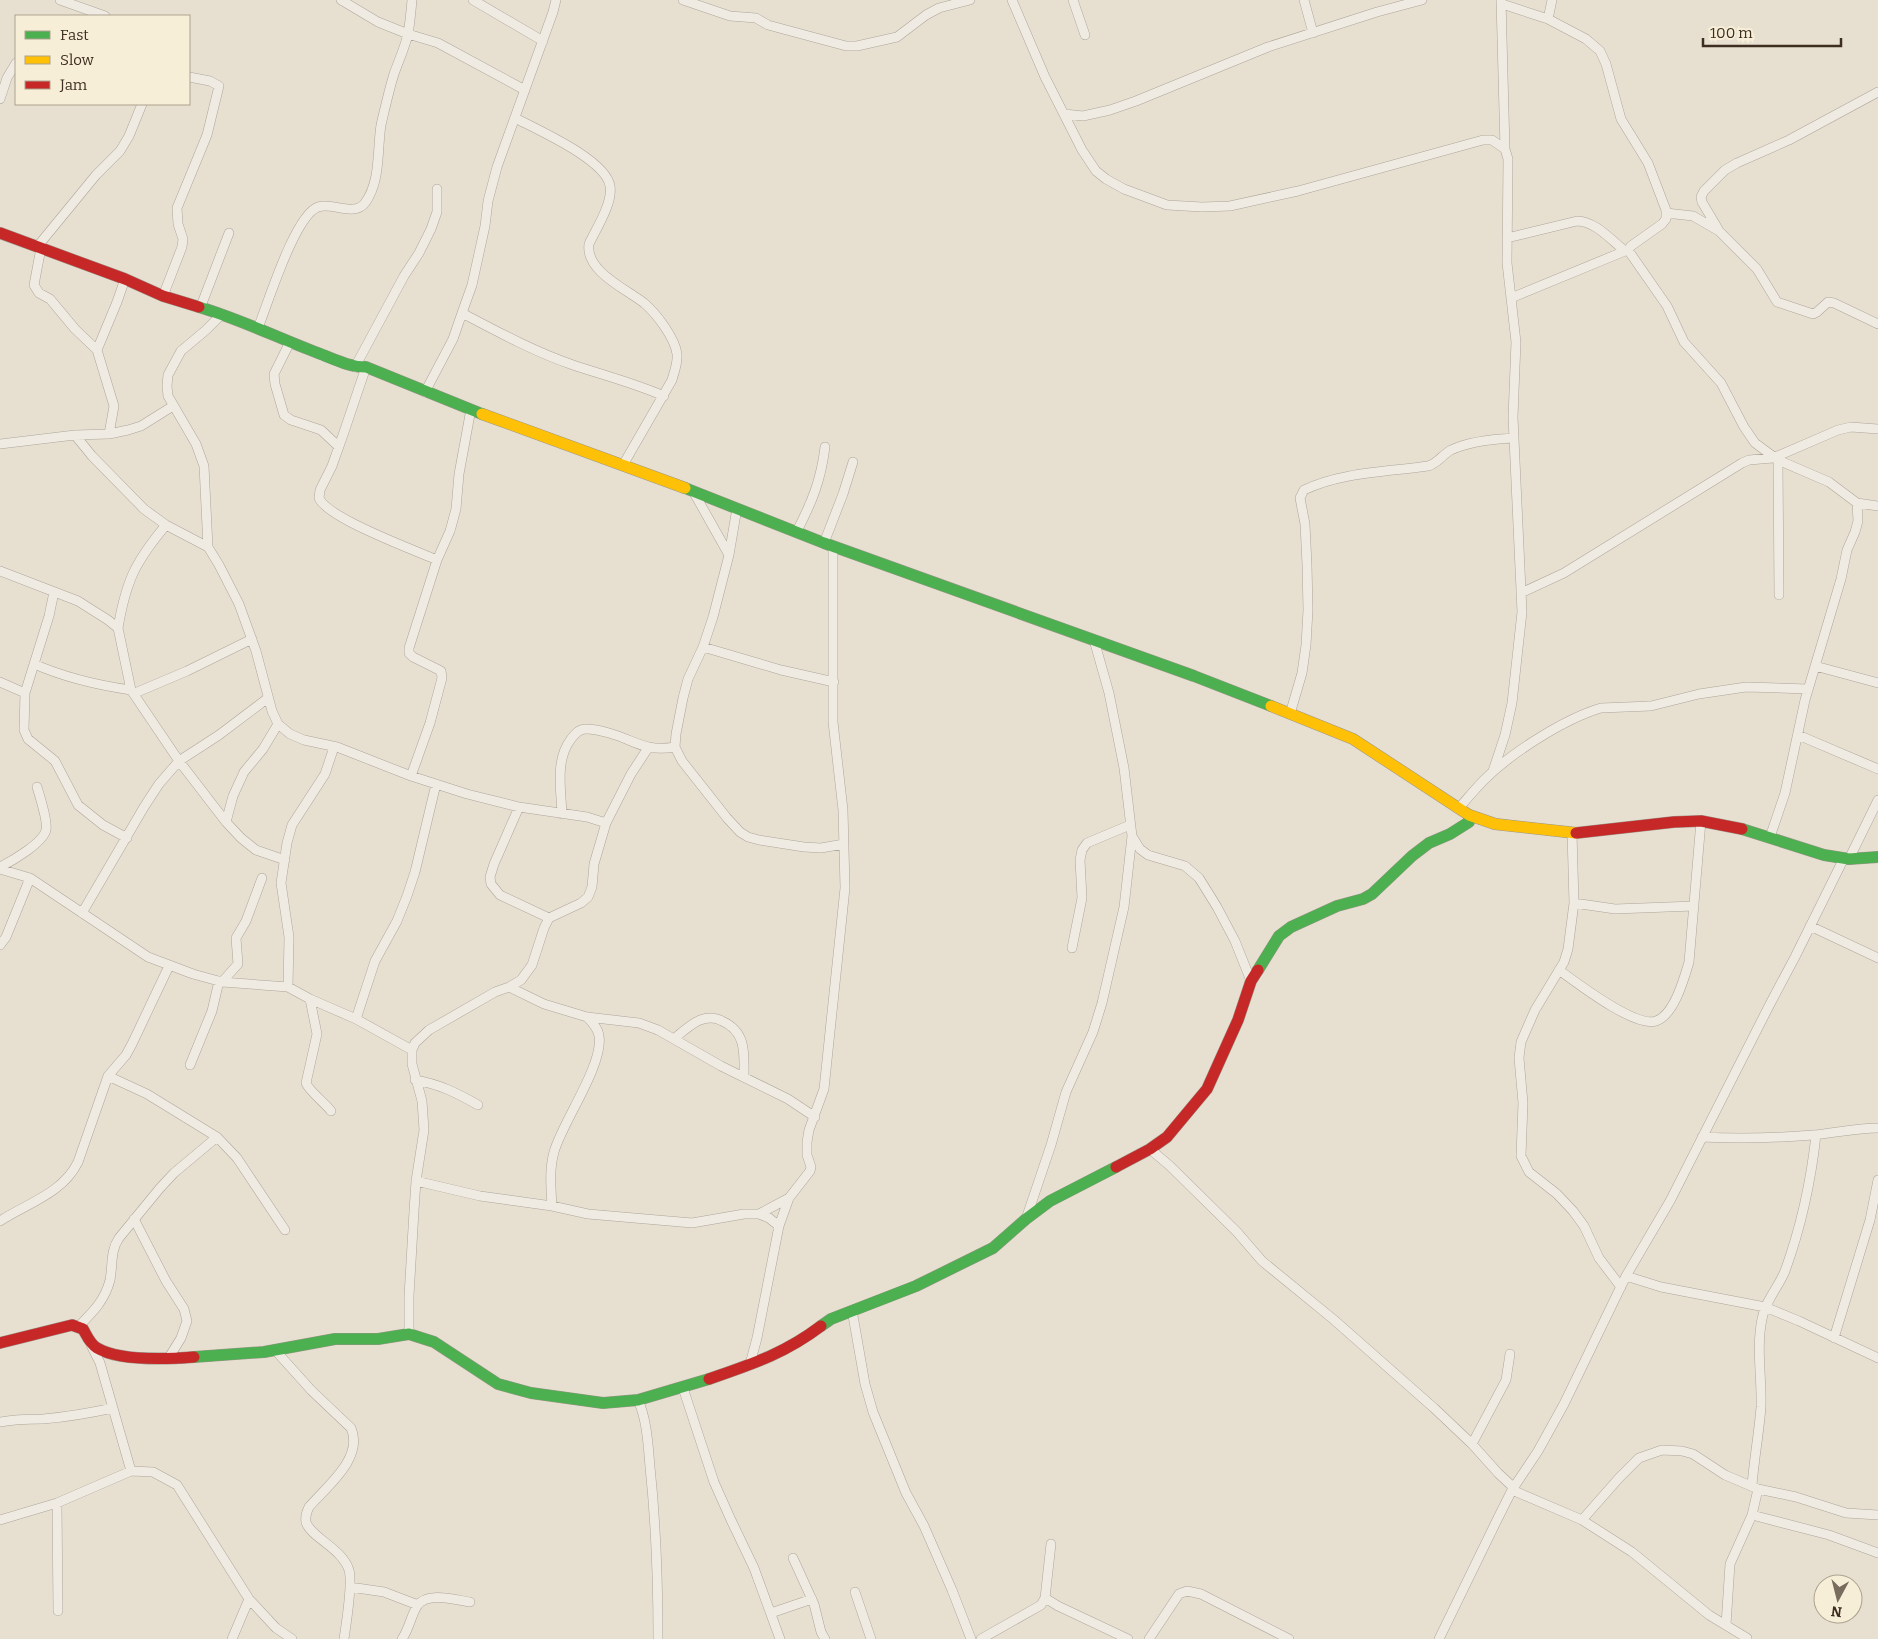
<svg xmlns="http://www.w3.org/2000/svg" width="1878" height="1639" font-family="Bitter,serif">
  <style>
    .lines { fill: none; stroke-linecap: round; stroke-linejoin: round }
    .street-casing { stroke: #ada599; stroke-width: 10 }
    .fast-casing { stroke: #9c958a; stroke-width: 12 }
    .slow-casing { stroke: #9c958a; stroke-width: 12 }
    .jam-casing { stroke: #9c958a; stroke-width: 12 }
    .street { stroke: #efebe3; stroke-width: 9 }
    .fast { stroke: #4caf50; stroke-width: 11 }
    .slow { stroke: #ffc107; stroke-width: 11 }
    .jam { stroke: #c62828; stroke-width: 11 }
  </style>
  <rect width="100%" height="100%" fill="#e7e0d1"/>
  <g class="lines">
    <g class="street-casing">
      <path id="street" d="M60,0L105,16
        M341,0L378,22L408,34L438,43L525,90
        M473,0L543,41
        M683,0L730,16L756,18L768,25L846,46H857L897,37L926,15L939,8L970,0
        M1012,0L1045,77L1082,150L1096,171L1106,179L1124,189L1167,205L1202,207L1230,206L1298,191L1483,140H1492L1505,149L1508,159L1507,263L1516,342L1513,417L1522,612L1512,703L1505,735L1493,771
        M1073,0L1085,35
        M1304,0L1313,33
        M1501,0L1505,149
        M1502,4L1548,19L1586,39L1600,51L1606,64L1621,119L1648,163L1666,210V219L1662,224L1631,246L1628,250L1667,306L1684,342L1721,383L1744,427L1755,443L1778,460L1829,482L1857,503L1878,506
        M1548,19L1552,0
        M0,99L7,78L16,63
        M1064,114L1083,116L1110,110L1136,101L1268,47L1377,12L1422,0
        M515,118C538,130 606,160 610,186C613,203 596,229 589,244C585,271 626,289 644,303C656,313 675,338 677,354C678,363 674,372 672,380L623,465
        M1666,213L1693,216L1719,231L1757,269L1777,302L1813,314L1817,312L1828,302L1834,303L1878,324
        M1718,229L1702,202L1701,197L1704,191L1725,170L1737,163L1789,140L1878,92
        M1507,238L1577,221C1595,221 1611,240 1625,251L1628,250
        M37,247L96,175L120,151L129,136L142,104
        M41,248L34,285L39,293L50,299L75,329L97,350L114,406L109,434
        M163,296L182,247L183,239L178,224L177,208L207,135L219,86L210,81L189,77
        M1511,298L1625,251
        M201,306L229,233
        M462,313C498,332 535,352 573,365C603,375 634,383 664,396
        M258,328C268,303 295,215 318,207C333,202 354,217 365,203C381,181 377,150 381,125C385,108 389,90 394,74C399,60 405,47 408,34C410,23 411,11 412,0
        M290,342L274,374L275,384L284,415L291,420L321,430L338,446
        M97,350L117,302L125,279
        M355,367L404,276L419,253L431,229L437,212V189
        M366,367L343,435L332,466L320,490L319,498C327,518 414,550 437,560
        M425,392L453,339L462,313L472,285L485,226L488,201L497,167L553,12L556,0
        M75,435L92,456L144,509L166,525L208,547L219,565L239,604L256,651L272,711L278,724L290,734L304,740L337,747L411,776L467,794L519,807L587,817L606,823
        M0,444L75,435L109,434L128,430L141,426L173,406
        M1778,460L1779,595
        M693,491L729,555
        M737,508L729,555L713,617L703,647L688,679L683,698L676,734L675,747L682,761L727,818L740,832L748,837L759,840L804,847L821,848L844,844
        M797,531C812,502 821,480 825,447
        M824,543L843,494L853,462
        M208,547L204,466L196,444L168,396L167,386L168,375L181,351L206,330L222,314
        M0,571L78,601L108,620L118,628L131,690L179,761L226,822L241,838L256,850L285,860
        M54,592L49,616L25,693L24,730L28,739L55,761L78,805L103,825L127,838
        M1521,593L1564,573L1742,463L1749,460L1773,458L1838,430L1851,427L1878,429
        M118,628C126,581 135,562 166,525
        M1094,640L1109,693L1124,768L1132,836L1140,849L1148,855L1185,866L1199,878L1217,907L1235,941L1251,981
        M703,647L781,670L834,682
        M34,664C66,678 96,685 131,690
        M1815,666L1878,683
        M0,682L25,693
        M135,693L187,671L252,639
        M1290,714L1302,673L1306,645L1308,610L1307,565L1305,524L1300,498L1304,490C1342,472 1387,472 1428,466C1437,464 1442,455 1451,450C1470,441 1493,439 1514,438
        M1798,735L1878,769
        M411,776L430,723L442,678L441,671L413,657L409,653V648L437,560L450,531L456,509L459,474L471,409
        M519,807L494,864L490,877L491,884L500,895L549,918
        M1458,809C1467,799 1475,789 1484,780C1511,753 1564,719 1601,708L1651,706L1699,694L1746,687L1808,689
        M562,814C561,789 555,760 571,739C575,734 579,729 586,729C594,729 602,731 609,733C637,741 644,752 675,747
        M226,822L233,796L244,772L263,749L278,724
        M1572,833L1574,903L1568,949L1564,962L1535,1010L1521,1042L1519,1058L1523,1103L1521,1156L1529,1172L1557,1194L1573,1211L1584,1226L1599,1258L1621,1287
        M1770,837L1785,793L1805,700L1841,579L1847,550L1855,532L1858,521L1857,503
        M1849,859L1878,800
        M0,867C12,861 43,843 46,830C48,821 40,797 37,787
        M0,869L30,878L148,957L193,974L222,982L288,987L310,999L356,1019L412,1050
        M1574,903L1615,909L1694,906
        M82,913L144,807L159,784L179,761L219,735L268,698
        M1810,926L1878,958
        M0,945L6,937L30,878
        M1072,948L1082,898L1080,860L1082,850L1087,843L1130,825
        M1559,970C1577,983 1635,1028 1656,1021C1674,1015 1684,979 1689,962L1701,821
        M222,982L238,964L236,938L246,921L262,878
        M288,987L289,937L281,883L287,843L292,825L325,774L334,747
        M509,987L544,1004L587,1017L639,1023L658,1030L721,1066L788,1099L815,1117
        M310,999L317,1034L306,1083C309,1091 324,1102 331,1111
        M356,1019L375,961L397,921L407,896L415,872L436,784
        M675,1038C682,1032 691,1024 700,1020C708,1017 715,1017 722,1021C747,1032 744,1054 744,1077
        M190,1065L212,1011L219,981
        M108,1076L147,1094L217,1137L237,1158L285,1230
        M415,1080C439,1084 457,1093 478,1105
        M1702,1137C1739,1139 1776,1138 1813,1135C1835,1133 1856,1128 1878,1128
        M1150,1149L1170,1166L1237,1232L1262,1261L1333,1319L1434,1408L1472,1444L1498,1473L1514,1488
        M416,1181L480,1196L552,1206L588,1214L692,1223L744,1214H759L769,1218L779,1226
        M552,1206C551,1188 549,1170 554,1152C562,1123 604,1064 599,1036C598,1028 592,1022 587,1017
        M759,1214L789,1198
        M134,1219L166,1281L184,1309L187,1321L181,1338L168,1359
        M1026,1219L1051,1145L1066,1092L1093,1032L1102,1003L1124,907L1132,836
        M0,1221C28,1203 63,1193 78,1162L108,1076L126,1055L132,1044L169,966
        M1626,1276L1661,1287L1765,1307L1799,1321L1878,1358
        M852,1310L865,1384L873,1412L906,1493L924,1526L952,1590L971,1639
        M79,1326C93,1312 105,1300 110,1280C113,1265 110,1251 119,1238L160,1188L174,1173L217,1137
        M409,1334V1296L414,1211L416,1181L424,1130L422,1101L412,1064V1050L415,1043L429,1030L495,992L509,987L521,980L532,965L544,928L549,918L581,903L588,897L592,887L594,864L606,823L631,774L648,748
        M1834,1338L1870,1220L1878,1180
        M91,1345L100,1363L131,1471
        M275,1350L311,1390L351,1428C364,1458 327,1486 309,1507C307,1511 305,1517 306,1522C310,1537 342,1548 349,1570C353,1584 346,1624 344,1639
        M750,1364L757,1338L779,1226L789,1198L810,1171L811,1167L807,1155V1142L809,1130L824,1089L845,888L843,810L833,722V546
        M683,1388L714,1482L731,1520L754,1568L780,1639
        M638,1400C647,1420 648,1444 650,1467C656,1524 658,1582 658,1639
        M0,1422C15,1419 28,1419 43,1419C67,1417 90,1413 113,1408
        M1472,1444L1506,1380L1510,1354
        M1752,1486C1754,1459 1759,1433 1761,1407C1762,1378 1756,1348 1762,1319C1765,1301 1778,1288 1785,1271C1801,1227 1811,1181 1816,1135
        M1512,1490L1582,1520L1632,1552L1709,1615L1747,1638
        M57,1503L58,1611
        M1752,1515L1829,1535L1878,1553
        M0,1520L57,1503L131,1471L153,1472L177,1485L249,1599L276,1628L292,1639
        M1582,1520L1619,1478L1639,1458L1662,1450L1682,1451L1693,1454L1725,1475L1758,1489L1796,1497L1846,1513L1878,1515
        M793,1558L814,1604L821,1632L825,1639
        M350,1587L384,1592L418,1605
        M855,1592L871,1639
        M1045,1598L1058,1606L1128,1639
        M771,1613L812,1599
        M1726,1625L1730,1564L1752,1515L1758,1489
        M232,1639L249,1599
        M402,1639C409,1629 411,1616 417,1606C427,1591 456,1600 470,1602
        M981,1639L1041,1605L1045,1598L1051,1544
        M1149,1639L1179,1594L1187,1591L1201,1594L1289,1639
        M1439,1639L1497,1520L1512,1490L1538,1451L1564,1404L1626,1276L1670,1201L1770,1004L1795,957L1844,858"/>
    </g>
    <g class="fast-casing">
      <path id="fast" d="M199,307C240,319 278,338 318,353C334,359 349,367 366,367L482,414
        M685,488L824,543L1194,676L1271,706
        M1742,829L1824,855L1849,859L1878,857
        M1258,970L1279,936L1291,927L1337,906L1363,899L1372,894L1412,856L1429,843L1450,834L1469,822V815
        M821,1326L831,1319L916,1286L993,1248L1026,1219L1050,1201L1116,1167
        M194,1357L264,1352L335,1339H378L409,1334L434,1342L498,1384L531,1393L603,1403L638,1400L709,1379"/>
    </g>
    <g class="slow-casing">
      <path id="slow" d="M482,414L685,488
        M1271,706L1353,739L1469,815L1495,824L1576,833"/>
    </g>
    <g class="jam-casing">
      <path id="jam" d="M0,233L125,279L163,296L199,307
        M1576,833L1674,822L1701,821L1742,829
        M1116,1167L1150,1149L1167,1137L1207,1089L1238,1020L1251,981L1258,970
        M0,1343L72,1325L83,1329C87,1336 90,1344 97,1348C119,1361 168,1359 194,1357
        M709,1379C752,1364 784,1354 821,1326"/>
    </g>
    <use href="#street" class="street"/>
    <use href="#fast" class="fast"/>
    <use href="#slow" class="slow"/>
    <use href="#jam" class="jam"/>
  </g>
  <rect x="15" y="15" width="175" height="90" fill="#f7eed8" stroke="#ada18e"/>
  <rect x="25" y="31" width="25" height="8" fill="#4caf50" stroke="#ada18e"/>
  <text x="60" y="40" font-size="15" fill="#3d2e20">Fast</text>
  <rect x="25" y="56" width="25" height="8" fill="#ffc107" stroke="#ada18e"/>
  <text x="60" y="65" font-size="15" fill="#3d2e20">Slow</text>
  <rect x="25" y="81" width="25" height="8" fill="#c62828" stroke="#ada18e"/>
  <text x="60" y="90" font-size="15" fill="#3d2e20">Jam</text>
  <g transform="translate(1838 1599) rotate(187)"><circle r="24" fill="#f7eed8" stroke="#ada18e"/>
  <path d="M0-4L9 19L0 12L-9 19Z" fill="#786c5e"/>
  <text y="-8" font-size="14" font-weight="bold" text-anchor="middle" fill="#3d2e20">N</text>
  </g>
  <path d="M1703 38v8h138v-8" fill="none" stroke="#3d2e20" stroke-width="2.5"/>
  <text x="1710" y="38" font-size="15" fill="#3d2e20" stroke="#f7eed8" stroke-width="4" paint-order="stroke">100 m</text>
</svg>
